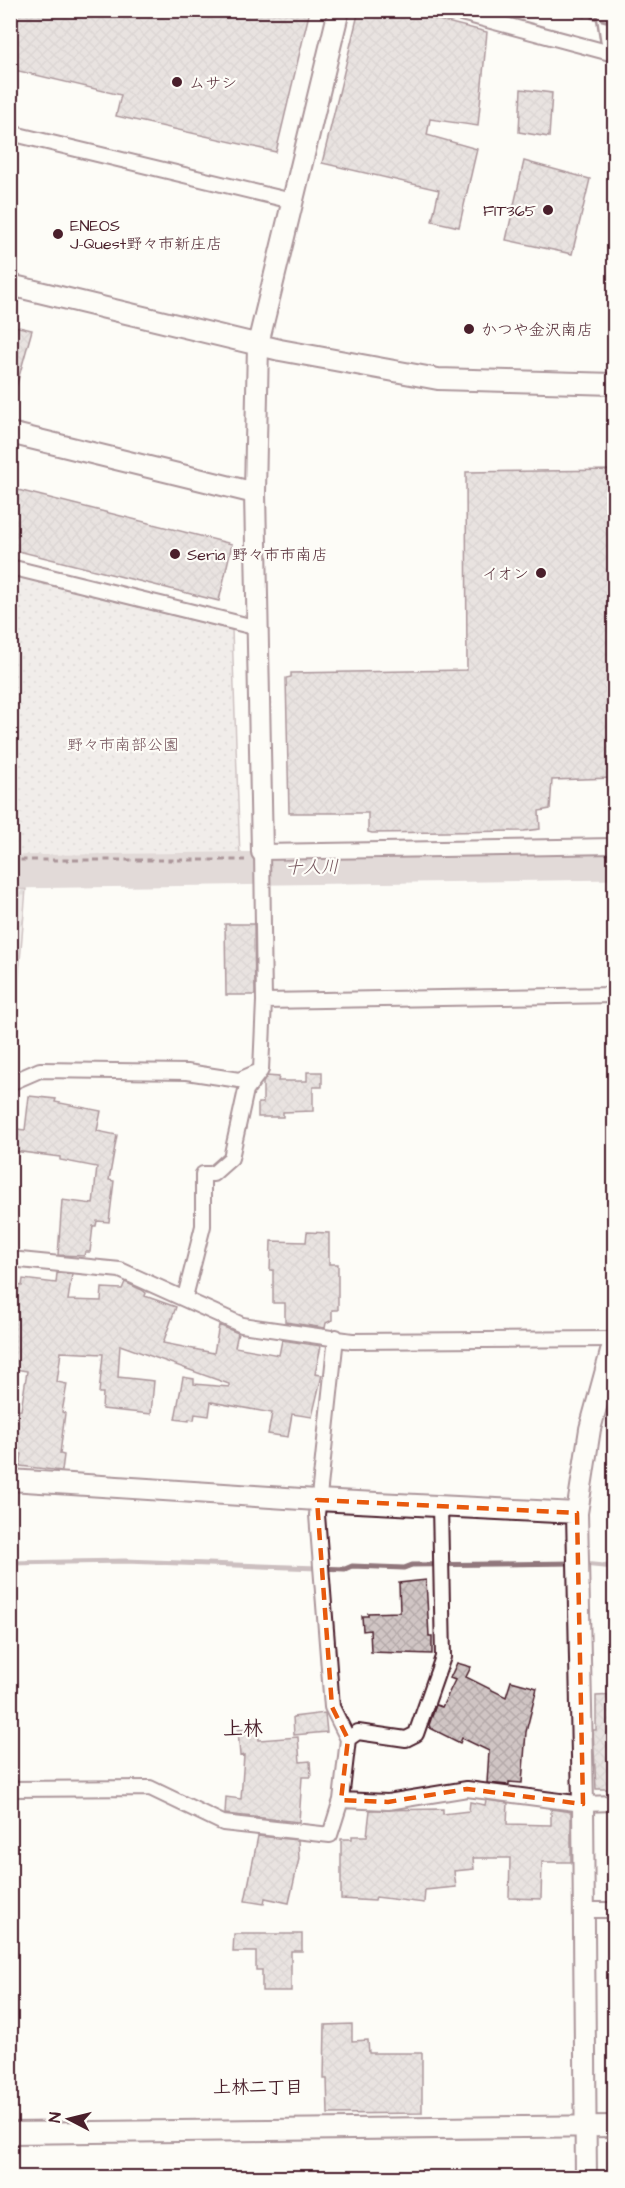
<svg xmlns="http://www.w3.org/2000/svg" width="625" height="2188" font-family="'Architects Daughter','Klee One',sans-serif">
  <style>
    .grass { fill: url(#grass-dots); stroke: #967e82; stroke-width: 1.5 }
    .forest { fill: url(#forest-firs); stroke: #967e82; stroke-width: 1.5 }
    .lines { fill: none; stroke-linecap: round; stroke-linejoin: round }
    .stream { stroke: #91777b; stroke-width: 5 }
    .river { stroke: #c0b1b1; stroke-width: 33 }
    .building { fill: url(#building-cross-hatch); stroke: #4a1f2b; stroke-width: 1.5 }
    .street-casing { stroke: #4a1f2b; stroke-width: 18 }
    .secondary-casing { stroke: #4a1f2b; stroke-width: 24 }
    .primary-casing { stroke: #4a1f2b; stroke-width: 27 }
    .path { stroke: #4a1f2b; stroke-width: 3; stroke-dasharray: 6 4.5; stroke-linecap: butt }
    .street { stroke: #fdfcf7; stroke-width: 14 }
    .secondary { stroke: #fdfcf7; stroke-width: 20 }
    .primary { stroke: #fdfcf7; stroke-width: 22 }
    .path-bridge { stroke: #4a1f2b; stroke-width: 3; stroke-dasharray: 6 4.5; stroke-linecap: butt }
    .marked { fill: none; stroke: #e8590c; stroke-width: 4.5; stroke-dasharray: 12 8; stroke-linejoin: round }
    .poi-dot { fill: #4a1f2b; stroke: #fdfcf7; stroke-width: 2 }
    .labels { text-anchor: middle; stroke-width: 4.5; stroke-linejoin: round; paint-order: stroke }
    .poi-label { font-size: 16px; fill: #4a1f2b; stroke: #fdfcf7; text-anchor: start }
    .park-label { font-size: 16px; fill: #704e57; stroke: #fdfcf7 }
    .water-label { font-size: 18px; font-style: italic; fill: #73525a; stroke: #fdfcf7 }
    .neighbourhood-label { font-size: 18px; font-weight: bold; fill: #4a1f2b; stroke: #fdfcf7 }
    .quarter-label { font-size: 20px; font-weight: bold; fill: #4a1f2b; stroke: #fdfcf7 }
  </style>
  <defs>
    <pattern id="grass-dots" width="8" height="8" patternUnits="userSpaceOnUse" patternTransform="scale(1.5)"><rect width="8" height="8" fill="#e3dcda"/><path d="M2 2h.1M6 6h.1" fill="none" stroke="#c4bcbb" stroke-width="1.8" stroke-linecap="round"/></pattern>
    <pattern id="forest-firs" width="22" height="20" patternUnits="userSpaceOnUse" patternTransform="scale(1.5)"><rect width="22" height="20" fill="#e3dcda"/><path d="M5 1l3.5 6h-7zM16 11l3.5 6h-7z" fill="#c4bcbb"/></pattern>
    <pattern id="building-cross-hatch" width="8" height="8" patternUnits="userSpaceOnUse" patternTransform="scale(1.5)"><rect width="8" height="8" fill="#d0c5c4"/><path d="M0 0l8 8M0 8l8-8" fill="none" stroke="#b4a9a9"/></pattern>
  </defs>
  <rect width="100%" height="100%" fill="#fdfcf7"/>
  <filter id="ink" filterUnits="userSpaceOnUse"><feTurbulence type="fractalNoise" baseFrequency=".0167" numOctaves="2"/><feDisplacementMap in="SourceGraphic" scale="12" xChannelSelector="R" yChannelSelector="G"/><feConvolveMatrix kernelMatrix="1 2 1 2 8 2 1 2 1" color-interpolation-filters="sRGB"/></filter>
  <g filter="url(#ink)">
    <path class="grass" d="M11,575L232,630L240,859L11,862Z"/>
    <path class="forest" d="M11,889H26L12,1056H10Z"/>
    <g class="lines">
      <path class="stream" d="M10,1563L125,1561L345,1569L352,1566L404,1568L412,1565L574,1563
        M583,1564L614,1567"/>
      <path class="river" d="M10,872L614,863"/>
    </g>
    <path class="building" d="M10,10H310L276,152L116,116L121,95L10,69Z
      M359,10H399L487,32L478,126L430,119L427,135L477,149L459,227L432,221L439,190L322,163Z
      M521,89L552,93L549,137L519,132Z
      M524,161L590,179L572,254L506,240Z
      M10,325L32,330L15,391L10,390Z
      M615,470L613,778L552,780L550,809L539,811L540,829L524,831L372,833L368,832V813H289L286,678L291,677V673L467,670L466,472Z
      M10,488L232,544L219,601L10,549Z
      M225,924H254L255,995H226Z
      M307,1072H322V1087H313V1111L283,1112V1117H258V1103H263V1083L267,1076L279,1077L278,1081H307Z
      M29,1096L56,1099L55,1102L101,1111L97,1131L117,1135L109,1180L114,1181L109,1222L97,1221L96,1226H93L90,1252H85L84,1256L58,1255L62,1200L93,1204L97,1167L60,1160V1157L14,1151L17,1129L25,1130Z
      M307,1232L329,1233V1264H338V1310H332V1320L326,1323L325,1328L285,1322V1303H273V1270H270L271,1241L306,1242Z
      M57,1273L72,1274L68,1300L101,1301L102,1288L122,1289L125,1282L142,1290L146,1293L145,1296L176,1307L163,1343L214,1353L219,1325L238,1333L235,1347L279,1355L282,1340L321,1346L315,1374L322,1375L312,1417L292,1414L288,1437L268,1434L272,1413L211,1402L209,1416L195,1414L194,1420L189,1419V1421L175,1419L183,1377L194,1379V1384L229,1387V1384L120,1345L118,1377L154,1381L151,1414L102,1409L103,1393H99L103,1354L61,1352L57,1382L67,1384L62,1412L65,1413L60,1454L64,1455L62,1471L20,1466L22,1454L16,1453V1446L10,1445V1412L21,1410L27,1371L10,1368V1284L22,1286L23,1279L56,1283Z
      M426,1580L429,1636H432V1654L371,1652L370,1630L363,1631L362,1616H368V1613L400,1612L399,1583Z
      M457,1663L471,1667L466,1677L506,1697L511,1681L537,1688L526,1732L522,1783L509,1782V1785L487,1783L489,1751L462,1738L460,1743L430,1728L429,1725L436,1705L442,1707L455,1680L450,1678Z
      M615,1695V1789H596L593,1730H596V1696Z
      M325,1713L327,1732L294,1735L293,1717Z
      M258,1728L259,1740L298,1737L300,1762L310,1761L311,1777H302L299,1822L225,1814L226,1797L241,1799L244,1755L240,1756L238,1730Z
      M486,1800L508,1803L507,1824L551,1825V1809L571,1812V1862H542L541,1899L509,1898L510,1858H473L474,1869L454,1871L456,1887L425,1890L424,1903L376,1897L375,1901L341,1899V1839H352V1836H367L370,1810L443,1809V1814L469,1811L470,1802L485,1805Z
      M258,1836L298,1840L299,1859L289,1903L265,1898L264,1904L245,1901Z
      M234,1934H302V1951H291V1991H262V1970H256V1952H233Z
      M352,2024V2041L368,2040L369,2053H422V2113L328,2114L327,2079H324L325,2025Z"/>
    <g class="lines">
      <g class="street-casing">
        <path id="street" d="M450,10L614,54
          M10,133L292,201
          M10,567L258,628
          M264,1001L614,995
          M10,1083L40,1070L187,1072L239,1080L260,1071
          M10,1259L120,1270L242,1325L352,1341L614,1339
          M185,1297L203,1226V1174H213L231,1158L246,1090L261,1070L264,1001L262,852L614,846
          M348,1739L358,1732L406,1739L416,1734L443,1657L440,1505
          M10,1789L150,1788L223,1823L330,1835L341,1800L348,1739L332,1707L317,1515L336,1337
          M341,1800L388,1802L467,1789L583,1804L614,1803
          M583,1910H614"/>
      </g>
      <g class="secondary-casing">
        <path id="secondary" d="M10,285L280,350L438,379L614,384
          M10,433L255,493L262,852
          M255,493L258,344L339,10
          M10,1480L317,1500L577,1513
          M10,2133L614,2126
          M586,2178L583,1804L577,1513L590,1429L614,1341"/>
      </g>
      <g class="primary-casing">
        <path id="primary" d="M608,10L614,49"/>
      </g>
      <path class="path" d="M10,860H245"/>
      <use href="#street" class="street"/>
      <use href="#secondary" class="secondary"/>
      <use href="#primary" class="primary"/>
      <path class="path-bridge" d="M560,10L614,23"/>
    </g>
  </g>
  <path d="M0 0H625V2188H0ZM317,1500L577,1513L583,1804L467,1789L388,1802L341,1800L348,1739L332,1707Z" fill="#fdfcf7" fill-opacity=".55" fill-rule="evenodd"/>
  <path class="marked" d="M317,1500L577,1513L583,1804L467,1789L388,1802L341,1800L348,1739L332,1707Z"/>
  <g class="poi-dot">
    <circle cx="177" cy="82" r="6"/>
    <circle cx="548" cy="210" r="6"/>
    <circle cx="58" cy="234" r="6"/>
    <circle cx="469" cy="329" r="6"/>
    <circle cx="175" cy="554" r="6"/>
    <circle cx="541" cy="573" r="6"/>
  </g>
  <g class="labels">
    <g class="poi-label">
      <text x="189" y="88">ムサシ</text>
      <text x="536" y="216" text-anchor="end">FIT365</text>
      <text x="70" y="231">ENEOS<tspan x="70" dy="18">J-Quest野々市新庄店</tspan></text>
      <text x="481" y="335">かつや金沢南店</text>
      <text x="187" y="560">Seria 野々市市南店</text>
      <text x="529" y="579" text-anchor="end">イオン</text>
    </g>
    <g class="park-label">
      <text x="123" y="750">野々市南部公園</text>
    </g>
    <g class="water-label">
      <text transform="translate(312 867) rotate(-1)" y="6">十人川</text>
    </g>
    <g class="neighbourhood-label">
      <text x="258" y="2093">上林二丁目</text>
    </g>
    <g class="quarter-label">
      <text x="243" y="1735">上林</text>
    </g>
  </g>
  <rect width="625" height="2188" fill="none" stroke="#fdfcf7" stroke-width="36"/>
  <rect x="18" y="18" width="589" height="2152" fill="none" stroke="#4a1f2b" stroke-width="2" filter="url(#ink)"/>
  <g transform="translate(69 2119) rotate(277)" stroke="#fdfcf7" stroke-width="4.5" paint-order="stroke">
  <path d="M0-4.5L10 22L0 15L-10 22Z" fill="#4a1f2b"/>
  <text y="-9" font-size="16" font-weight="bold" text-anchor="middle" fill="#4a1f2b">N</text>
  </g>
</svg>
